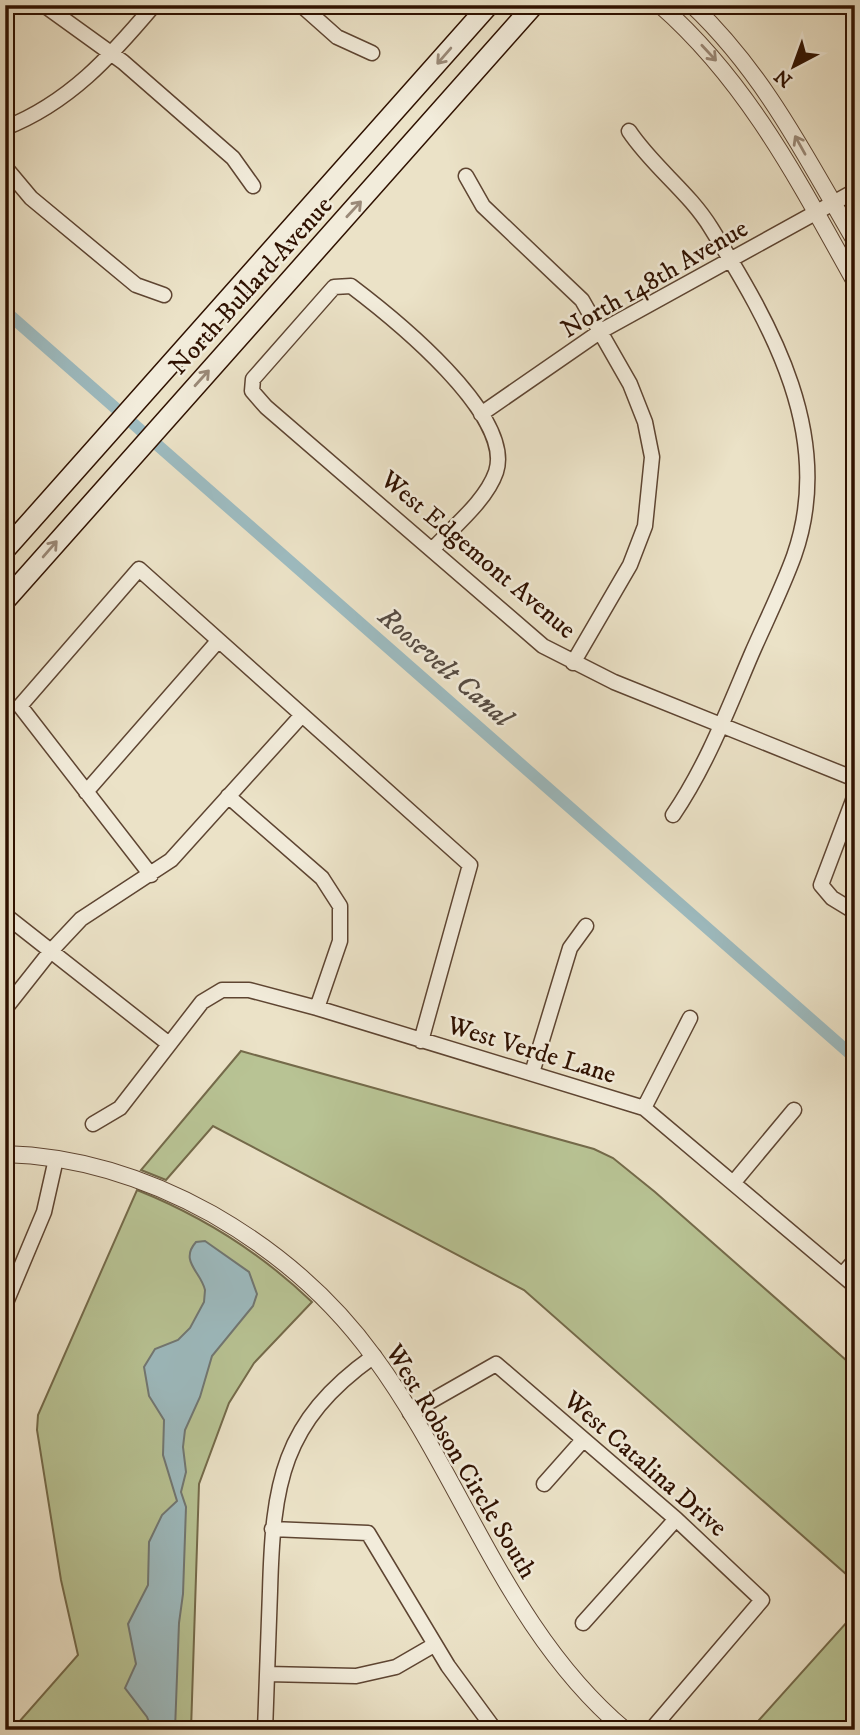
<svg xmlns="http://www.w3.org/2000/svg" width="860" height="1735" font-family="'IM FELL DW Pica',serif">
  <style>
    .green { fill: #b8c394; stroke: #746a4a; stroke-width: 2 }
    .water { fill: #9dbbc0; stroke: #717773; stroke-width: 2 }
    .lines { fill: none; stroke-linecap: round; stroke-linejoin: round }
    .canal { stroke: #9dbbc0; stroke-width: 12 }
    .minor-casing { stroke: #5e4532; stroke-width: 17 }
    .tertiary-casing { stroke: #5e4532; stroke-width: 18 }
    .secondary-casing { stroke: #2f1100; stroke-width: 22 }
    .minor { stroke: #f2ecdb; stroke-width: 14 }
    .tertiary { stroke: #f2ecdb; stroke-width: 16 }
    .secondary { stroke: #f2ecdb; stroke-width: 19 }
    .oneway { stroke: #9a8978 }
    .labels { text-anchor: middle; stroke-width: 5; stroke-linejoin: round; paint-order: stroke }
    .street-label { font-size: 26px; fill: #2f1100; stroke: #f2ecdb }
    .water-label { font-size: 28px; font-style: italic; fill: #564c43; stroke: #f2ecdb }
  </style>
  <rect width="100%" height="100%" fill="#ebe2c7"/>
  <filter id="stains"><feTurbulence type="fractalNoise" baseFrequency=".00286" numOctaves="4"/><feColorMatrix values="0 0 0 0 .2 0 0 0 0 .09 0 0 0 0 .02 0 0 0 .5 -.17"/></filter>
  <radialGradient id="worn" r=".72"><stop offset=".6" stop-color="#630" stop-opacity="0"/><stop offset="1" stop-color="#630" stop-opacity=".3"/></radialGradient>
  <path class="green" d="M241,1051L594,1149L613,1158L655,1192L855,1368V1582L524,1290L213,1126L166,1180L141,1170Z
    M137,1190C202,1216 261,1253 312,1302L254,1363L229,1403L199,1484L191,1730H5V1722H19L78,1655L61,1580L37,1430L38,1415Z
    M855,1613V1730H750Z"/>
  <path class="water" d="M205,1241L249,1272L257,1294L253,1306L212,1356L200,1397L185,1430L183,1447L186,1472L181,1492L186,1507L183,1594L179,1623L175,1730H152L147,1717L125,1688L136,1664L128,1624L148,1585L149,1542L162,1515L177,1501L163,1455L164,1420L149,1396L144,1367L155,1349L178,1340L190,1328L204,1302L205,1290C201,1272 179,1261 196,1242Z"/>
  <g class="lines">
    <path class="canal" d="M5,311L855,1058"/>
    <g class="minor-casing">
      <path id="minor" d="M44,5L123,62L233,158L253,186
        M301,5L337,37L372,53
        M5,128C69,103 111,56 154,5
        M629,131C653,167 689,192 711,228C772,326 836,437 794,556C782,589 766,621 752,653C728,709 707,765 673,815
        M5,167L31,198L136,285L164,295
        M466,176L483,206L582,300L630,384L645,422L652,457L645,526L630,565L573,663
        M481,414L601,331L855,191
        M432,550C453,527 486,501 496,472C515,415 392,317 351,286L334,287L253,379L252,391L266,407L543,646L614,682L855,779
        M86,792L218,641
        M855,795L821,885L832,898L855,912
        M228,796L322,878L340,906V941L317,1008
        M151,875L20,706L139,569L470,865L421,1041
        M5,915L169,1044
        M5,1009L50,952L81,919L171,860L302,715
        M532,1073L570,948L586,926
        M644,1108L690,1018
        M93,1124L120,1108L202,1002L222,990H249L317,1008L644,1108L855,1286
        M734,1182L794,1110
        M842,1275L855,1260
        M5,1305L44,1212L56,1159
        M410,1413L496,1364L676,1519L762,1600L651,1730
        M544,1484L583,1440
        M272,1529L368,1533L448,1666L495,1730
        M583,1623L676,1519
        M267,1674L356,1676L396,1667L434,1645
        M265,1730C267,1684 268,1638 270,1591C273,1484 281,1422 374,1356"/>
    </g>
    <g class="tertiary-casing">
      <path id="tertiary" d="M660,5C748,82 799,182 855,282
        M692,5C764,73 806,157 855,241
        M5,1154C78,1156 149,1179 212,1214C275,1250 332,1299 374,1357C463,1478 507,1631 625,1730"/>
    </g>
    <g class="secondary-casing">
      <path id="secondary" d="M5,550L489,5
        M5,601L534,5"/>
    </g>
    <use href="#minor" class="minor"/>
    <use href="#tertiary" class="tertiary"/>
    <use href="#secondary" class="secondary"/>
  </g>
  <defs><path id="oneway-shaft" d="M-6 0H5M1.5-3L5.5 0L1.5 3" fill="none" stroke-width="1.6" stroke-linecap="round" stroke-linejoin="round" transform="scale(1.75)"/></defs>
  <g class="oneway">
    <use href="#oneway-shaft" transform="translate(709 53) rotate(47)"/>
    <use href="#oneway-shaft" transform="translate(444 56) rotate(131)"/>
    <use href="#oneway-shaft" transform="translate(800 145) rotate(-119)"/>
    <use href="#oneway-shaft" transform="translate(354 209) rotate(-47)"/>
    <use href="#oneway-shaft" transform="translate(202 378) rotate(-48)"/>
    <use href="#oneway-shaft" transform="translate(50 549) rotate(-49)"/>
  </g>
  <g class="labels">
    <g class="street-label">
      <text transform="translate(654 278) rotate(-30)" y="9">North 148th Avenue</text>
      <text transform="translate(250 285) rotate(-48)" y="9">North Bullard Avenue</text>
      <text transform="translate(479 554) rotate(40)" y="9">West Edgemont Avenue</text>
      <text transform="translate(532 1049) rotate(17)" y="9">West Verde Lane</text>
      <text transform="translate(462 1461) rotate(59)" y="9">West Robson Circle South</text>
      <text transform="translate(646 1463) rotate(41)" y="9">West Catalina Drive</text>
    </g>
    <g class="water-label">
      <text transform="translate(446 666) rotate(41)" y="10">Roosevelt Canal</text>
    </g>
  </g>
  <rect width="860" height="1735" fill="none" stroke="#ebe2c7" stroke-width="28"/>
  <rect x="7" y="7" width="846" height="1721" fill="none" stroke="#2f1100" stroke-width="3.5"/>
  <rect x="14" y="14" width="832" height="1707" fill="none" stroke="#2f1100" stroke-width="2"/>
  <g transform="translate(794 66) rotate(221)" stroke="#f2ecdb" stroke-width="5" paint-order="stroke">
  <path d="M0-5L12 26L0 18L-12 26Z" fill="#2f1100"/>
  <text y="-10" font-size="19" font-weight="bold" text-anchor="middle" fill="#2f1100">N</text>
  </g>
  <rect width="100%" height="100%" filter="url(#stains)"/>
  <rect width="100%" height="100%" fill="url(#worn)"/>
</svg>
